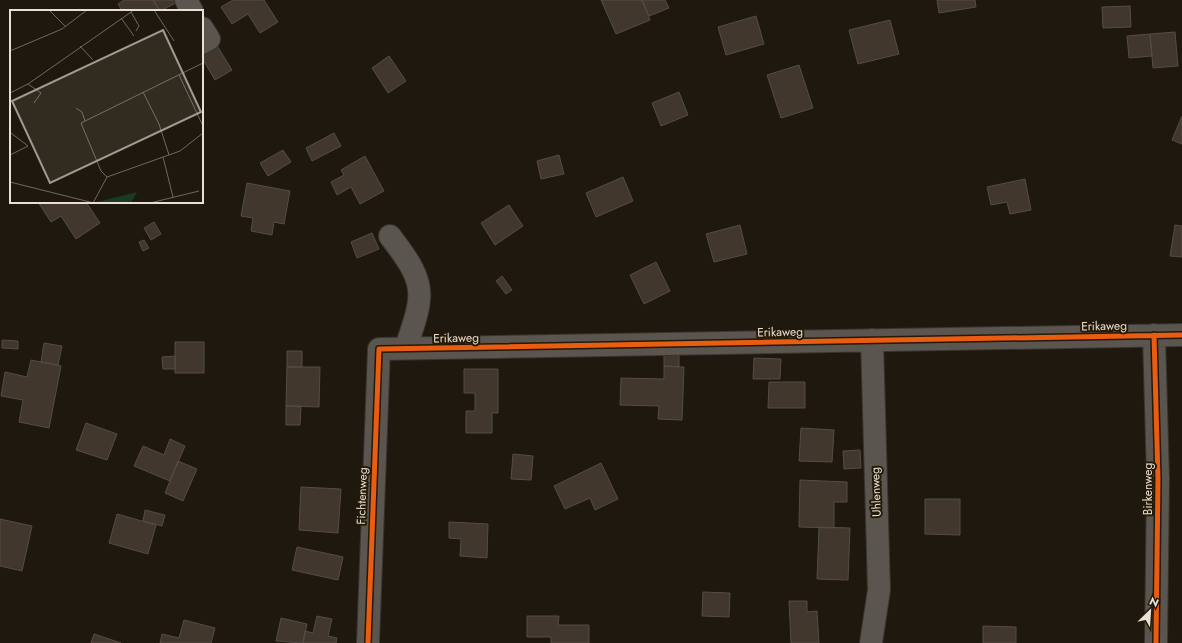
<svg xmlns="http://www.w3.org/2000/svg" width="1182" height="643" font-family="Jost,sans-serif">
  <style>
    .building { fill: #42372d; stroke: #544d46 }
    .lines { fill: none; stroke-linecap: round; stroke-linejoin: round }
    .minor-casing { stroke: #39342e; stroke-width: 24 }
    .minor { stroke: #5a554e; stroke-width: 22 }
    .cycleway-casing { stroke: #251908; stroke-width: 8 }
    .cycleway { stroke: #e95d12; stroke-width: 5 }
    .labels { text-anchor: middle; stroke-width: 4; stroke-linejoin: round; paint-order: stroke }
    .street-label { font-size: 12px; fill: #e8e0d5; stroke: #251908 }
    .inset-road { fill: none; stroke: #6f685e; stroke-width: 1 }
    .view { fill: #a29a8f; fill-opacity: 0.15; stroke: #a29a8f; stroke-width: 2 }
    .inset-edge { fill: none; stroke: #e8e0d5; stroke-width: 2 }
  </style>
  <rect width="100%" height="100%" fill="#1f180e"/>
  <path class="building" d="M124,0H153L160,11H122L118,4Z
    M153,0H174L176,3L160,11Z
    M233,0H264L278,22L260,33L248,14L232,24L221,7Z
    M601,0H642L650,20L616,34Z
    M642,0H665L669,8L649,16Z
    M937,0H975L976,7L939,13Z
    M1130,6L1131,27L1103,28L1102,7Z
    M756,16L764,44L726,55L718,27Z
    M890,20L899,54L858,64L849,30Z
    M1175,32L1178,66L1153,68L1150,34Z
    M1150,34L1152,56L1129,58L1127,36Z
    M216,44L232,70L215,80L202,58V52Z
    M389,56L406,81L388,93L372,68Z
    M799,65L813,108L781,118L767,75Z
    M679,92L688,115L661,126L652,103Z
    M1182,116V144L1172,140Z
    M334,133L341,146L312,161L306,148Z
    M283,150L291,162L268,176L260,163Z
    M559,155L564,174L541,179L537,161Z
    M365,156L384,191L360,204L351,187L337,195L331,182L344,175L341,170Z
    M623,177L633,201L596,217L586,193Z
    M1025,179L1031,210L1010,214L1007,202L991,205L987,187Z
    M247,183L290,191L284,224L274,222L272,235L251,231L253,218L241,216Z
    M38,202H86L100,223L76,239L61,216L51,222Z
    M509,205L523,226L495,245L481,223Z
    M154,222L161,234L151,240L144,228Z
    M740,225L747,254L714,262L706,234Z
    M1175,225L1182,226V257L1170,256Z
    M372,233L379,249L357,258L351,242Z
    M144,240L149,248L143,251L139,242Z
    M656,262L670,291L644,304L630,275Z
    M502,276L512,290L506,294L496,281Z
    M2,340L18,341V349L2,348Z
    M175,342H204V373H175Z
    M44,343L62,346L58,365L41,362Z
    M287,351H302V367H287Z
    M664,354L679,355V367L664,366Z
    M175,356V369H163L162,357Z
    M754,358L781,359L780,379H753Z
    M31,360L61,366L49,428L19,422L23,400L1,396L5,372L27,377Z
    M664,366L684,367L682,420L658,419L659,406L620,405L621,378L664,379Z
    M287,367H320L319,407L286,406Z
    M464,369H498V413H492V433H466V411H475V393H464Z
    M769,382H805V408H768Z
    M286,406H301L300,425H286Z
    M86,423L117,434L107,460L76,450Z
    M801,428L834,430L832,462L799,461Z
    M170,439L185,446L170,481L134,466L143,446L164,455Z
    M860,450L861,468L844,469L843,451Z
    M513,454L533,456L531,480L511,479Z
    M178,461L197,469L183,501L165,493Z
    M601,463L618,499L595,510L590,498L565,509L554,486Z
    M800,480L847,482V502H834V528L799,527Z
    M301,487L341,489L338,533L299,530Z
    M925,499H960V535L925,534Z
    M145,510L165,515L162,526L143,521Z
    M117,514L156,525L148,554L109,543Z
    M0,519L32,526L22,571L0,566Z
    M449,522L488,524L487,558L460,556L461,539L449,538Z
    M819,527L850,528L848,580L817,579Z
    M297,547L343,557L338,580L292,570Z
    M703,592L730,593L729,617L702,616Z
    M789,601H807V612L817,611L819,643H791Z
    M317,616L332,619L328,636L337,638L336,643H303L305,631L313,633Z
    M527,616H559L558,625H589V643H551V637H527Z
    M281,618L307,624L303,643L276,641Z
    M184,620L215,628L211,643H160L162,634L179,638Z
    M983,626L1016,627V643H983Z
    M94,634L121,643H91Z"/>
  <g class="lines">
    <g class="minor-casing">
      <path id="minor" d="M186,0L192,11
        M202,28L209,39L202,43
        M390,236C403,254 422,275 419,300C418,316 410,333 406,348
        M1154,335L1158,479L1156,643
        M368,643L379,349L1182,335
        M871,643L879,590L872,340"/>
    </g>
    <use href="#minor" class="minor"/>
    <g class="cycleway-casing">
      <path id="cycleway" d="M1154,335L1158,479L1156,643
        M368,643L379,349L1182,335"/>
    </g>
    <use href="#cycleway" class="cycleway"/>
  </g>
  <g class="labels">
    <g class="street-label">
      <text transform="translate(1104 326) rotate(-1)" y="4">Erikaweg</text>
      <text transform="translate(780 332) rotate(-1)" y="4">Erikaweg</text>
      <text transform="translate(456 338) rotate(-1)" y="4">Erikaweg</text>
      <text transform="translate(1148 489) rotate(-90)" y="4">Birkenweg</text>
      <text transform="translate(876 492) rotate(-92)" y="4">Uhlenweg</text>
      <text transform="translate(362 496) rotate(-88)" y="4">Fichtenweg</text>
    </g>
  </g>
  <g transform="translate(10 10)">
    <rect width="193" height="193" fill="#1f180e"/>
    <path d="M127,182L121,193L87,192Z" fill="#193b25"/>
    <path class="inset-road" d="M39,0L55,16M144,0L164,31M121,2L129,16L126,21M111,8L124,26M70,36L83,50M0,41L52,19L77,0M169,65L193,116M18,74L31,83L24,93M133,82L149,114L159,145M0,83L18,74L124,0M66,98L72,102L75,111M0,145L18,136L1,123M153,147L163,187M97,167L91,161L71,113L193,53M0,172L84,193M83,193L97,167L170,141L193,123M140,193L189,181"/>
    <path class="view" d="M153,20L191,102L40,173L2,91Z"/>
    <rect width="193" height="193" class="inset-edge"/>
  </g>
  <g transform="translate(1150 611) rotate(25)" stroke="#251908" stroke-width="3" paint-order="stroke">
  <path d="M0-3L7 15L0 10L-7 15Z" fill="#e8e0d5"/>
  <text y="-6" font-size="11" font-weight="bold" text-anchor="middle" fill="#e8e0d5">N</text>
  </g>
</svg>
